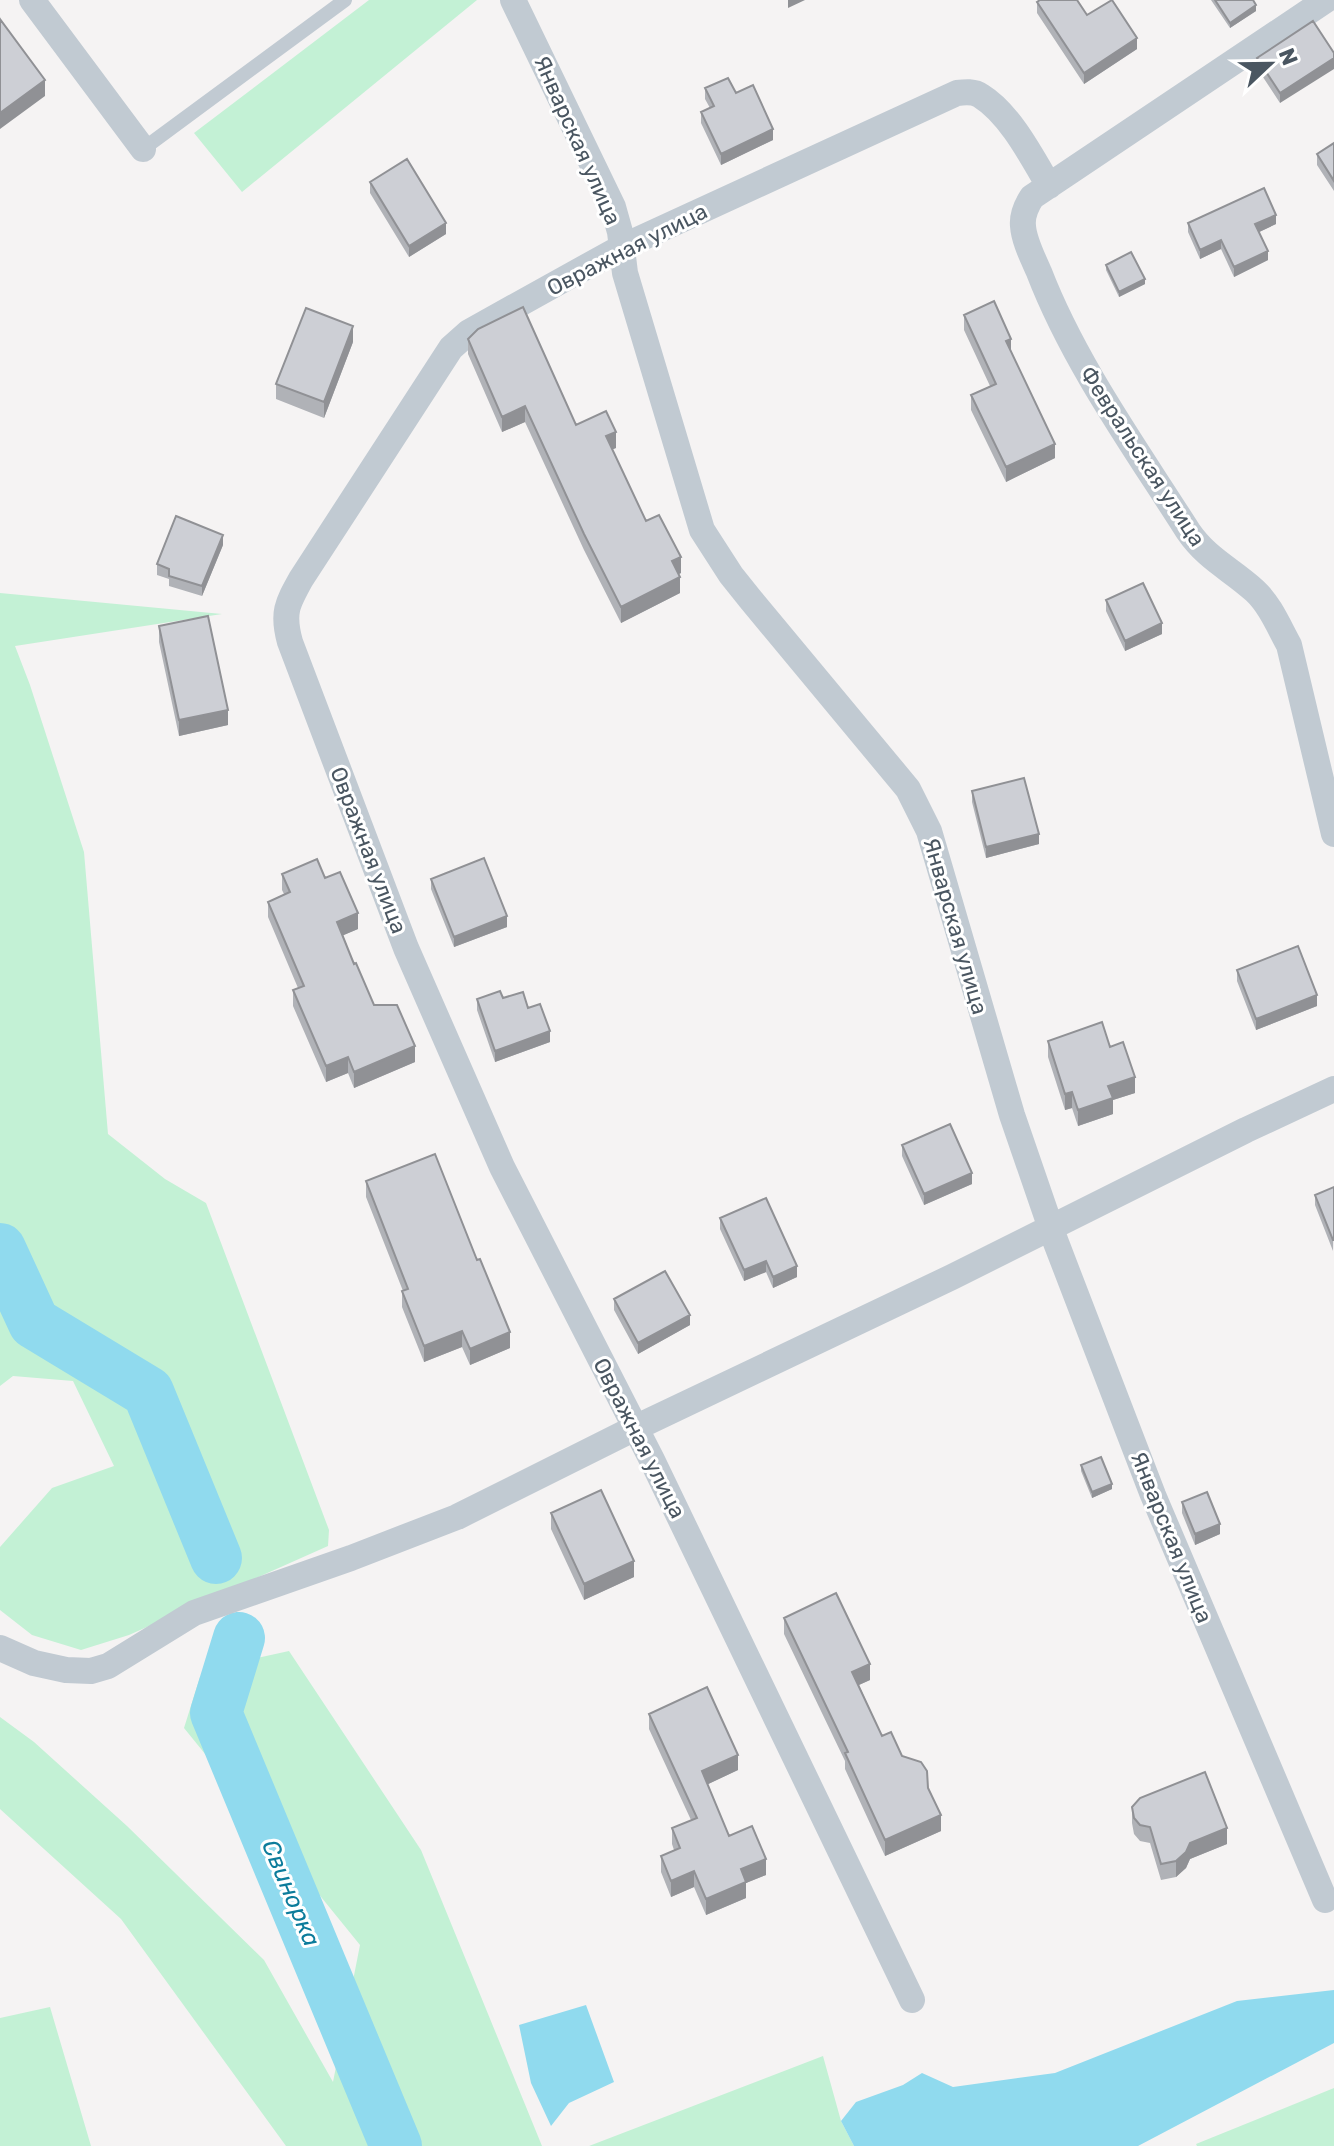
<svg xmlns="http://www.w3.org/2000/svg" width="1334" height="2146" font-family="Rubik,sans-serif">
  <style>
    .green { fill: #c3f1d5 }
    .water { fill: #90daee }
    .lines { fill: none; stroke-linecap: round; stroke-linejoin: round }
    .river { stroke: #90daee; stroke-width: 52 }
    .service { stroke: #c1cad2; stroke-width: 14 }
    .minor { stroke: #c1cad2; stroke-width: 26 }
    .wall { fill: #b0b2b7 }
    .shaded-wall { fill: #909195 }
    .building { fill: #cdcfd5; stroke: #909195; stroke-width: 2 }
    .labels { text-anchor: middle; stroke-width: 6; stroke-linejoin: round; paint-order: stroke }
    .street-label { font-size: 22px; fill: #4a5661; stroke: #fff }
    .water-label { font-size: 24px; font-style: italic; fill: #0c7c9b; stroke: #fff }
  </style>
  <rect width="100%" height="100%" fill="#f5f3f3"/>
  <path class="green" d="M369,0H477L242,192L194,133Z
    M0,593L222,614L15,646L30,685L84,852L108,1134L165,1179L206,1203L329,1530L328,1546L129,1635L81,1650L32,1635L0,1610V1547L52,1488L114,1466L73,1381L13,1376L0,1386Z
    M289,1651L421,1850L542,2146H286L121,1919L0,1809V1717L34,1742L127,1826L264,1960L333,2082L360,1945L184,1728L200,1677L257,1658Z
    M50,2007L91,2146H0V2018Z
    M823,2056L841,2121L854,2146H589Z
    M1334,2088V2146H1197L1196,2144Z"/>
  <path class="water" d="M1334,1990V2043L1138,2146H854L841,2121L856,2102L903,2085L922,2073L953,2087L1055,2073L1237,2001Z
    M586,2005L614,2082L569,2103L551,2126L531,2083L519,2025Z"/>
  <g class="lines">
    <path class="river" d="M0,1249L34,1323L148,1392L216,1558
      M239,1638L216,1713L396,2146"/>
    <path class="service" d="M143,149L345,0"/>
    <path class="minor" d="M32,0L143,149
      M513,0L613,207L620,232L625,273L702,530L731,575L751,600L908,789L929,831L1012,1115L1055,1240L1153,1495L1325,1900
      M1326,0L1032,197C1026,206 1022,216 1023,226C1024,241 1033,258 1039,272C1074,363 1136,449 1188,531C1207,559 1231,569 1255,591C1270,605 1279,627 1289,645L1334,834
      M0,1648L34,1663L66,1670L91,1671L108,1666L194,1613L351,1558L457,1517L635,1428L952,1277L1246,1130L1334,1089
      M912,2000L652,1460L502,1167L406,948L290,642C282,613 287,604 301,579L451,348L469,332L622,247L957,93C965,92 974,91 981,96C1010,114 1032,157 1049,186"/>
  </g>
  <path class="wall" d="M1211,0H1253L1256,11L1230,28Z
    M1037,2L1137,49L1084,84L1037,13Z
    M1313,21L1280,103L1257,68V58Z
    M705,88L736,93L773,140L721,165L701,123V112L710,108L705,99Z
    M1334,143V191L1317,165V154Z
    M370,182L446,234L409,257L370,193Z
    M1188,223L1276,224L1259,232L1268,260L1234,277L1221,249L1200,259L1188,232Z
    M1106,265L1145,284L1119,297L1106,270Z
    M964,315L1011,352L1055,458L1006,482L971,410V395L990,386L964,330Z
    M468,339L576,425L616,448L612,449L646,521L681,573L679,574L680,593L621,623L584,550L525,422L502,432L468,354Z
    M353,342L324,418L276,399V384Z
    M223,545L202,596L169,586V579L157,575V564Z
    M1106,600L1162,634L1125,651L1106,611Z
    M159,626L228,725L179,736L159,642Z
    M972,791L1039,844L986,858L972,802Z
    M282,874L325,878L358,929L343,935L354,964L374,1005L415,1062L354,1088L348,1073L326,1082L293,1006V990L298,988L268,917V902L284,894L282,890Z
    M431,879L507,927L454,947L431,889Z
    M1237,970L1317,1006L1256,1030L1237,981Z
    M503,998L550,1042L495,1062L477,1010V999Z
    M1048,1041L1110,1047L1135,1093L1113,1100V1114L1078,1126L1072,1108L1065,1110L1048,1057Z
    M902,1145L972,1184L924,1205L902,1156Z
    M366,1181L510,1348L470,1365L462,1347L424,1362L402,1307V1291H403L366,1197Z
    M1334,1187L1333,1251L1315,1205V1195Z
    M720,1218L797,1277L773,1288L766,1272L744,1281L720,1229Z
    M614,1299L690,1325L638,1354L614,1310Z
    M1081,1465L1112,1489L1092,1498L1081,1471Z
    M1182,1502L1220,1534L1195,1545L1182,1513Z
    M551,1513L634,1577L584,1600L551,1529Z
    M784,1618L870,1680L859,1685L882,1736L902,1756L928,1788L941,1831L885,1856L845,1769V1761L784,1634Z
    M649,1714L738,1770L708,1784L729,1836L766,1875L746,1883V1898L706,1915L694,1887L671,1897L661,1872V1856L674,1850L672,1844V1828L691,1820L649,1729Z
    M1132,1807L1227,1844L1190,1859L1186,1868L1176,1877L1161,1880L1150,1843L1140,1841L1134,1834L1132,1823Z"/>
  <path class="shaded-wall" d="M788,0H805L788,8Z
    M1256,5V11L1230,28V23Z
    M1137,38V49L1084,84V73Z
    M1334,58V69L1280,103V93Z
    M45,80V96L0,129V113Z
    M773,129V140L721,165V154Z
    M1276,215V224L1255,234V224Z
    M446,223V234L409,257V246Z
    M1221,240V249L1200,259V250Z
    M1268,251V260L1234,277V267Z
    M1145,279V284L1119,297V292Z
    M353,326V342L324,418V402Z
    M1011,339V354L1006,341Z
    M525,406V422L502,432V417Z
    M616,432V448L606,452V436Z
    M1055,444V458L1006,482V467Z
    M223,535V545L202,596V586Z
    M681,557V573L672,577V561Z
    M680,577V593L621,623V607Z
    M1162,623V634L1125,651V641Z
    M228,710V725L179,736V720Z
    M1039,834V844L986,858V847Z
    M358,913V929L337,938V922Z
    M507,916V927L454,947V937Z
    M1317,995V1006L1256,1030V1019Z
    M550,1031V1042L495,1062V1051Z
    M415,1046V1062L354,1088V1072Z
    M348,1057V1073L326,1082V1066Z
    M1135,1077V1093L1113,1100V1114L1078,1126V1110L1108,1086Z
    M1072,1092V1108L1065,1110V1094Z
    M972,1173V1184L924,1205V1194Z
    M766,1261V1272L744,1281V1270Z
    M797,1266V1277L773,1288V1277Z
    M690,1315V1325L638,1354V1343Z
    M462,1331V1347L424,1362V1346Z
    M510,1332V1348L470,1365V1349Z
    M1112,1484V1489L1092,1498V1492Z
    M1220,1524V1534L1195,1545V1534Z
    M634,1561V1577L584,1600V1584Z
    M870,1664V1680L852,1688V1672Z
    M738,1755V1770L702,1787V1771Z
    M941,1815V1831L885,1856V1840Z
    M1227,1828V1844L1190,1859L1186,1868L1176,1877V1861L1190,1843Z
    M766,1859V1875L746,1883V1898L706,1915V1899L741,1869Z
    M694,1871V1887L671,1897V1881Z"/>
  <path class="building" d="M1040,0H1077L1087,15L1112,0L1137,38L1084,73L1037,2Z
    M1215,0H1253L1256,5L1230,23Z
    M0,19L45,80L0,113Z
    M1313,21L1334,53V58L1280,93L1257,58Z
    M728,78L736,93L753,85L773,129L721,154L701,112L714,106L705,88Z
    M1334,143V181L1317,154Z
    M407,159L446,223L409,246L370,182Z
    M1264,188L1276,215L1255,224L1268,251L1234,267L1221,240L1200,250L1188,223Z
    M1131,252L1145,279L1119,292L1106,265Z
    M994,301L1011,339L1006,341L1055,444L1006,467L971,395L996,384L964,315Z
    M523,307L576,425L606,411L616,432L606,436L646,521L659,515L681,557L672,561L680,577L621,607L584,534L525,406L502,417L468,339L478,329Z
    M306,308L353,326L324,402L276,384Z
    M176,516L223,535L202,586L169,576V569L157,564Z
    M1143,583L1162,623L1125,641L1106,600Z
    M208,616L228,710L179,720L159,626Z
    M1024,778L1039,834L986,847L972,791Z
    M484,858L507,916L454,937L431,879Z
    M317,859L325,878L340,872L358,913L337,922L354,964L356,963L374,1005H397L415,1046L354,1072L348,1057L326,1066L293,990L304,986L268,902L290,892L282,874Z
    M1298,946L1317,995L1256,1019L1237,970Z
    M500,991L503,998L523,992L528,1008L540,1004L550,1031L495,1051L477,999Z
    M1102,1022L1110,1047L1123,1042L1135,1077L1108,1086L1113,1098L1078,1110L1072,1092L1065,1094L1048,1041Z
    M950,1124L972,1173L924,1194L902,1145Z
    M435,1154L477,1260L480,1259L510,1332L470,1349L462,1331L424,1346L402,1291L408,1289L366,1181Z
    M1334,1187V1240H1333L1315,1195Z
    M766,1198L797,1266L773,1277L766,1261L744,1270L720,1218Z
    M665,1271L690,1315L638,1343L614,1299Z
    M1101,1457L1112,1484L1092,1492L1081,1465Z
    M601,1490L634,1561L584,1584L551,1513Z
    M1207,1492L1220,1524L1195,1534L1182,1502Z
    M836,1593L870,1664L852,1672L882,1736L891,1732L902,1756L921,1762L927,1771L928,1788L941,1815L885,1840L845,1753L848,1752L784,1618Z
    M707,1687L738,1755L702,1771L729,1836L752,1826L766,1859L741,1869L746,1882L706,1899L694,1871L671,1881L661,1856L680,1848L672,1828L697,1818L649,1714Z
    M1205,1772L1227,1828L1190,1843L1186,1852L1176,1861L1161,1864L1150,1827L1140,1825L1134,1818L1132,1807L1140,1798Z"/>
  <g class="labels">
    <g class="street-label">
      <text transform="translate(578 140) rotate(66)" y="8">Январская улица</text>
      <text transform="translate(627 249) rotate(-27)" y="8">Овражная улица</text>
      <text transform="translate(1143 456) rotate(57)" y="8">Февральская улица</text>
      <text transform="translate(369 850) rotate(69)" y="8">Овражная улица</text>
      <text transform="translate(956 926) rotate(74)" y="8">Январская улица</text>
      <text transform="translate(640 1438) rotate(63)" y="8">Овражная улица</text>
      <text transform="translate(1172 1537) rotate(68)" y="8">Январская улица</text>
    </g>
    <g class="water-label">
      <text transform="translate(291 1893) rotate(67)" y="8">Свинорка</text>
    </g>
  </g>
  <g transform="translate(1270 64) rotate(68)" stroke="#ffffff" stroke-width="6" paint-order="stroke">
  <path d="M0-6L14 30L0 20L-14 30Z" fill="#4a5661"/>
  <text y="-12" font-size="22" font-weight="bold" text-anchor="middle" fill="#4a5661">N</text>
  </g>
</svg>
